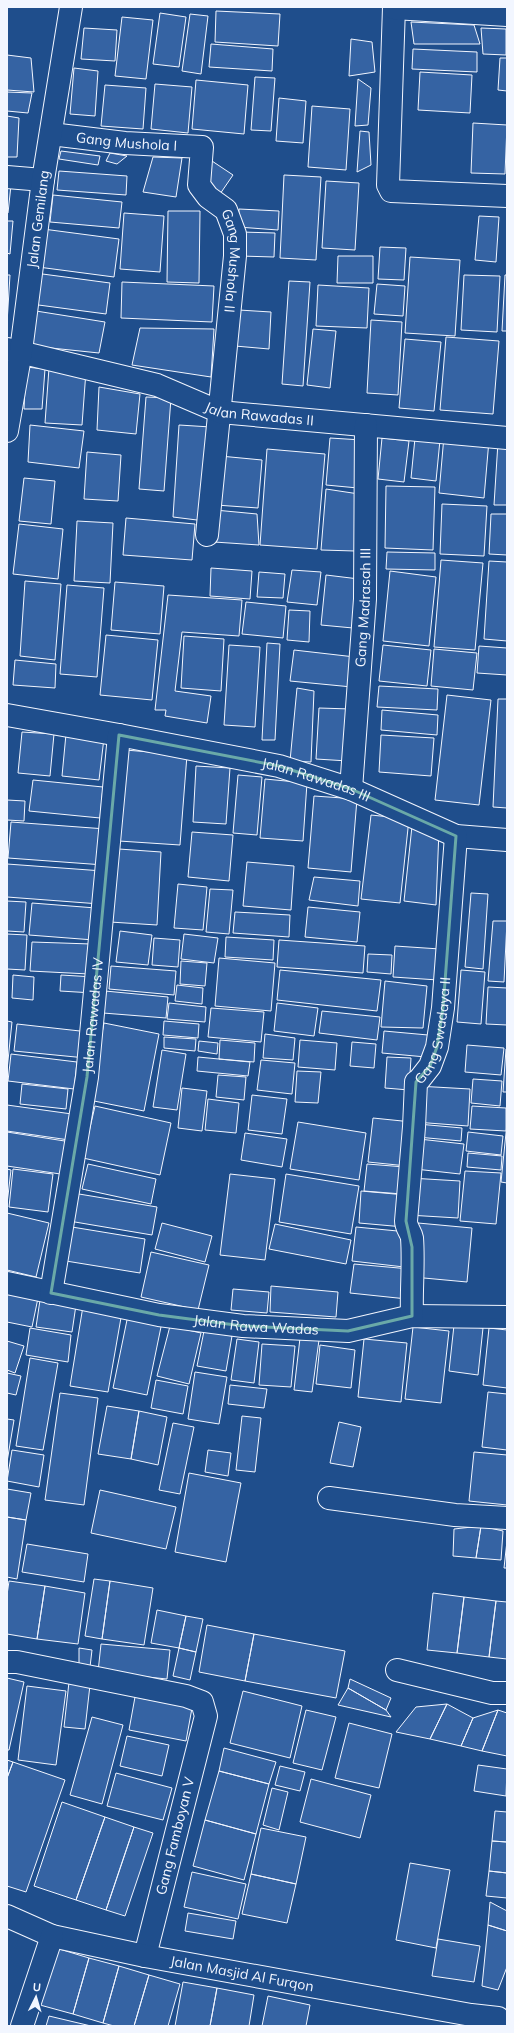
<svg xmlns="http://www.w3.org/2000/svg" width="514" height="2033" font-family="Mulish,sans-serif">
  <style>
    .building { fill: #3563a3; stroke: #f2f6ff }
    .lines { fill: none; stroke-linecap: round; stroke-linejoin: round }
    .minor-casing { stroke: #f2f6ff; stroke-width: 24 }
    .minor { stroke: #1f4e8c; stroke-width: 22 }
    .marked { fill: none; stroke: #6aa9a8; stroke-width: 3; stroke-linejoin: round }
    .labels { text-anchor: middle; stroke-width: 3; stroke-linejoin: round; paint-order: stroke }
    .street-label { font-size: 14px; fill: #f2f6ff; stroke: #1f4e8c }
  </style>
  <rect width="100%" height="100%" fill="#1f4e8c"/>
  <path class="building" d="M216,11L280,14L278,46L215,42Z
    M160,13L186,17L179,67L153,64Z
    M190,14L208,16L201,74L182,71Z
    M122,17L153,20L146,79L115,76Z
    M411,22L474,25L480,44H414Z
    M84,28L117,30L115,61L81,59Z
    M481,28L506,29V55L483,54Z
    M351,39L372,42L375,72L349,76Z
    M211,44L273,49L272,71L209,67Z
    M413,49L477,52V72L412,69Z
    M7,55L31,58L34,92L7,90Z
    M500,58H507V91L498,90Z
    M74,68L98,71L95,116L70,114Z
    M420,72L472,75L470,113L418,110Z
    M255,77L275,78L271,131L251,130Z
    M358,79L371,88L368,125L355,126Z
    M196,80L248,85L244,134L192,129Z
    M155,84L192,87L188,133L151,129Z
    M105,85L146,88L143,129L101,126Z
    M7,92L32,93L28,113L7,111Z
    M279,98L306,101L303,143L276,141Z
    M312,106L350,109L346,170L308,167Z
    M7,116L19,118L17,157H7Z
    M473,123L507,125L505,174L471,173Z
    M360,131L369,132L371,165L357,172Z
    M61,151L100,156L98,165L59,159Z
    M110,153L127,156L117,164L106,161Z
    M153,157L182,158L176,197L143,192Z
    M212,161L233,175L220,194L204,180Z
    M59,171L127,176L126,195L57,190Z
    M284,175L321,177L316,260L280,258Z
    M326,181L359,183L355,250L322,248Z
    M7,185H11L8,213H7Z
    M53,195L122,202L119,228L50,222Z
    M239,209L279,211L278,230L238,227Z
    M168,211H200L199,283L167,282Z
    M124,213L164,216L160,272L120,269Z
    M479,216L499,217L496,262L475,260Z
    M7,221H13L10,254L7,253Z
    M43,229L119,239L114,277L38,267Z
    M241,232L275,233L274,257L240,256Z
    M380,247L406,248L404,280L378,279Z
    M338,256H373V283H337Z
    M410,257L460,260L455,336L405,333Z
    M35,273L110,283L106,314L31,304Z
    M7,275H10L7,323Z
    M464,275L500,276L497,332L461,330Z
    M505,275H507V331H502Z
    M289,281L310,282L303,386L282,384Z
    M122,282L214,286L212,322L121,318Z
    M377,284L405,286L403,316L374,314Z
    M318,285L369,288L367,328L316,326Z
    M239,310L271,312L269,349L235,346Z
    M36,311L105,322L99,353L32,346Z
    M371,320L402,322L398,395L367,393Z
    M140,328L214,329L211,377L132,365Z
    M313,329L336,331L330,388L307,385Z
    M446,337L499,341L493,414L440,410Z
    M405,339L441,342L434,411L399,408Z
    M26,367L45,369L42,409H24Z
    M49,368L86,371L82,425L45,423Z
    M99,387L140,394L136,434L97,430Z
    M146,397L171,398L164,491L139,489Z
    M30,425L84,431L79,468L28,462Z
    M179,425L211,427L205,521L173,517Z
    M444,436L489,440L484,498L439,493Z
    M330,438L362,440L358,488L326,485Z
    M382,438L409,441L404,482L378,479Z
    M415,438L440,440L436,481L411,478Z
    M498,442L507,443V505H494Z
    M267,449L325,454L317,549L260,545Z
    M87,452L121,455L118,501L84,499Z
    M220,456L262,460L258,508L216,505Z
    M24,478L55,481L51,524L19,521Z
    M386,486L435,487L433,550L385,548Z
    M326,489L359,494L355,551L321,550Z
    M442,504L487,506L484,556L440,554Z
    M215,510L257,514L259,545L214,542Z
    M491,514H507V555L489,554Z
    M126,518L195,524L192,560L123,555Z
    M77,521L113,523L110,583L74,581Z
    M19,524L63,529L58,579L13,574Z
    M387,552L435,553V570L386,569Z
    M441,560L483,563L475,650L434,647Z
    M489,561L507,562V641L484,639Z
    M211,568L252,571L250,599L210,596Z
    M292,570L321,572L317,605L287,602Z
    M390,571L436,577L429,646L383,641Z
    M259,572L285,574L283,598L257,597Z
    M326,575L359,579L353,628L321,625Z
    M25,581L61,584L55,660L20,656Z
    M115,582L164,586L160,634L111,630Z
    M67,585L104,588L97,677L60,674Z
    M168,595L242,600L239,636L182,632L175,691L211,696L207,723L165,716L166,710H155Z
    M246,602L286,606L283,638L242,634Z
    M289,610L310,611L309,642L287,640Z
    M106,635L158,640L152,700L100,695Z
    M184,636L224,639L221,691L181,688Z
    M267,643L280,644L275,740H262Z
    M229,645L260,647L255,727L224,725Z
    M383,645L431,650L427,686L379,681Z
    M479,646L507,648V675L477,673Z
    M434,649L477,653L473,690L431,686Z
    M294,650L355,657L352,687L290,681Z
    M15,660L56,664L55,688L13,685Z
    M379,686L438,689L437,710L377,707Z
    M297,688L314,691L311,762L290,761Z
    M447,695L491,700L479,805L435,800Z
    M498,699H507V808L493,807Z
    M319,708L351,709L348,761L316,759Z
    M382,710L438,715L437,735L381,730Z
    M22,732L54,734L50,776L18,773Z
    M66,734L104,738L99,780L62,776Z
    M381,735L434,738L431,776L379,772Z
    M125,750L187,755L180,845L119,841Z
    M196,766L230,768L226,824L193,822Z
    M238,775L262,777L257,835L233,833Z
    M265,779L307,783L303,841L260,838Z
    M33,780L103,787L100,818L29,811Z
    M314,796L357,799L351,872L308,868Z
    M7,800L25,801L24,821L7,820Z
    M371,815L409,819L400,903L361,899Z
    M11,822L106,829L104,865L8,858Z
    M412,826L439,830L436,905L404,901Z
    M192,832L233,835L229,881L188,877Z
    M119,849L161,852L157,925L110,922Z
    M247,862L294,866L291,910L243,906Z
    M7,864L103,871L100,904L7,897Z
    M314,877L360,881L358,906L309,900Z
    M178,884L207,887L203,930L174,928Z
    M210,889L233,890L229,934L206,932Z
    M471,893L488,894L483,969L465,967Z
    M7,901L26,902L24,932L7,931Z
    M32,903L96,908L94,940L29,935Z
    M308,907L360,912L357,942L305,937Z
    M235,912L290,915L289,937L233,933Z
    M493,921H507L504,982L488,981Z
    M120,931L152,935L148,965L116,962Z
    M7,934L27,935L25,970L7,969Z
    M184,934L218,938L214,963L181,959Z
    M226,937L274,940L273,960L225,957Z
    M154,938L180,940L178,967L152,965Z
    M279,940L365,946L363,973L277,967Z
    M32,942L91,944L89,974L30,971Z
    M395,946L440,949L438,980L393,977Z
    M368,954L392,955L391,974L367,972Z
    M219,958L275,963L271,1011L215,1006Z
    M181,961L207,963L205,986L180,984Z
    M111,966L176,971L174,995L109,989Z
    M280,970L381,980L377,1011L277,1000Z
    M461,970L485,972L481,1024L457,1022Z
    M13,975L34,977L33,1000L12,998Z
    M61,975L94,977L93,993L60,991Z
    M385,981L427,986L423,1028L381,1027Z
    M177,985L203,988L202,1004L175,1001Z
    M488,987L507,988V1025L486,1024Z
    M105,991L168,997L166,1018L103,1013Z
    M169,1003L206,1007L205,1022L167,1019Z
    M277,1003L318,1008L314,1036L274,1031Z
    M211,1008L264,1012L261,1042L208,1037Z
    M322,1011L380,1017L377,1040L319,1033Z
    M7,1021L12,1022L7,1070Z
    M164,1021L199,1024L198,1038L163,1035Z
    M104,1023L159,1034L144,1111L89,1100Z
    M17,1024L89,1032L86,1058L14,1051Z
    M384,1031L428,1035L426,1057L382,1053Z
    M265,1034L295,1038L293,1060L263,1058Z
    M164,1037L196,1039L195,1051L164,1048Z
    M220,1040L255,1043L254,1062L219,1059Z
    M300,1040L337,1043L335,1070L298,1067Z
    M199,1041L218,1043L217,1054L198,1051Z
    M352,1042L376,1044L374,1068L350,1066Z
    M467,1045L504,1048L501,1075L465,1072Z
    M506,1049H507V1092H503Z
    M162,1050L186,1054L177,1110L153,1107Z
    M11,1054L77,1062L74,1089L8,1081Z
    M198,1057L250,1062L248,1076L197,1071Z
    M387,1057L411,1058L409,1090L385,1088Z
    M261,1060L295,1063L292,1094L257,1090Z
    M297,1071L321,1072L318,1103L295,1102Z
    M218,1075L246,1077L244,1100L216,1097Z
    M473,1079L502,1081L500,1106L471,1103Z
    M22,1084L68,1089L66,1109L20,1104Z
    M417,1086L470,1089L468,1126L415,1122Z
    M182,1088L207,1091L202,1131L178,1128Z
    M252,1095L287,1099L282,1134L248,1130Z
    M208,1099L239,1103L236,1133L205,1130Z
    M7,1105L72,1114L69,1140L7,1131Z
    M95,1106L171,1123L160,1175L83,1158Z
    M472,1106L506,1108V1131L470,1129Z
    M373,1118L412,1122L407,1166L368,1162Z
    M298,1122L366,1133L359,1180L290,1169Z
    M507,1123V1183L501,1182Z
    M418,1124L462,1128L461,1141L417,1137Z
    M7,1132L71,1142L67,1175L7,1166Z
    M468,1132L503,1136L501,1155L466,1151Z
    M245,1133L287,1139L282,1167L241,1160Z
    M419,1139L464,1144L460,1174L415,1169Z
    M468,1153L502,1156L501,1170L467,1167Z
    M88,1164L156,1179L151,1204L82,1189Z
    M367,1164L405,1167L402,1194L364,1191Z
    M7,1169L11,1170L7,1204Z
    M13,1169L53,1174L48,1212L9,1207Z
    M465,1171L501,1173L496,1224L460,1221Z
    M230,1174L275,1179L265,1260L220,1255Z
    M286,1174L359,1186L351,1234L279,1222Z
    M410,1178L460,1181L458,1218L408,1215Z
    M361,1191L406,1195L404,1227L359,1223Z
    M73,1193L157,1207L152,1235L69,1221Z
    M7,1213L49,1223L36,1277L7,1270Z
    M162,1223L212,1236L205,1262L155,1249Z
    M418,1223L472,1228L467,1282L413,1277Z
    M275,1224L351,1240L346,1264L269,1249Z
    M72,1227L145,1239L140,1273L66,1261Z
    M356,1227L408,1232L404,1267L352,1261Z
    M151,1252L209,1265L198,1310L141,1297Z
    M354,1264L410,1269L407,1299L350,1293Z
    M271,1286L338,1292L336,1317L270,1312Z
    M233,1289L269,1292L267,1313L231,1310Z
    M7,1292L38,1298L32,1327L7,1322Z
    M40,1300L76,1305L72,1332L36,1327Z
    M83,1306L122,1312L108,1392L70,1386Z
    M128,1315L162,1322L147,1395L113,1388Z
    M454,1325L483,1328L478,1375L449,1371Z
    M170,1326L201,1333L189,1384L157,1376Z
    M413,1327L449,1331L441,1403L405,1399Z
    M30,1328L71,1335L68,1362L26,1355Z
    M489,1328L507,1330V1388L483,1385Z
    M204,1331L232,1336L226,1371L197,1366Z
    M300,1338L319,1340L312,1392L294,1390Z
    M237,1339L259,1342L254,1383L231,1380Z
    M364,1339L407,1343L401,1402L358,1397Z
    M7,1341L24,1346L15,1373L7,1370Z
    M262,1344L295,1346L291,1387L259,1385Z
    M320,1345L355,1350L351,1388L316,1384Z
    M30,1358L58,1363L43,1450L16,1446Z
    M195,1372L227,1377L219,1424L188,1419Z
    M7,1373L21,1376L16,1395L7,1393Z
    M156,1380L188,1386L183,1414L151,1408Z
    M230,1385L267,1389L264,1408L228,1404Z
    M488,1392L507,1394V1450L482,1447Z
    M60,1393L98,1398L84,1505L45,1500Z
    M107,1406L139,1411L131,1459L98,1454Z
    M139,1411L167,1417L158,1465L131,1459Z
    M242,1416L261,1418L255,1472L236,1470Z
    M7,1419L14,1420L7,1462Z
    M339,1422L361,1427L353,1467L330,1463Z
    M173,1423L194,1427L180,1494L159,1490Z
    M12,1450L44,1455L39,1487L7,1481Z
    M208,1450L231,1453L228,1476L205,1472Z
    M474,1452L507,1455V1505L469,1501Z
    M189,1473L241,1483L226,1562L175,1552Z
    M7,1489L31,1493L26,1520L7,1517Z
    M100,1490L176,1507L166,1549L91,1533Z
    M7,1517L26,1520L17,1579L7,1577Z
    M481,1526L476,1558L453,1556L454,1529Z
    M481,1526L503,1531L501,1560L476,1558Z
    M507,1541V1568H504Z
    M27,1544L88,1554L84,1582L22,1572Z
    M94,1579L110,1581L102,1639L85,1636Z
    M9,1581L45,1586L37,1639L7,1634V1595Z
    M110,1581L153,1588L144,1645L102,1639Z
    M45,1586L85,1593L78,1644L37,1639Z
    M433,1593L464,1597L457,1653L427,1650Z
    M464,1597L496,1601L489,1657L457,1653Z
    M496,1601L507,1602V1659L489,1657Z
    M157,1610L186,1616L179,1648L151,1643Z
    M186,1616L203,1619L196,1652L179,1648Z
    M207,1625L254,1634L245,1681L199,1672Z
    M254,1634L345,1651L336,1698L245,1681Z
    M101,1644L170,1650L167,1679L98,1672Z
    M79,1648L92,1650L90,1667H79Z
    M179,1648L196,1652L190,1680L173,1676Z
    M7,1678L24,1682L9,1750H7Z
    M350,1679L391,1698L386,1710L348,1688Z
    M69,1682L90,1685L85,1729L64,1727Z
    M27,1686L66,1691L56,1765L18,1760Z
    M348,1688L386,1710L391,1717L338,1705Z
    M243,1691L302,1706L290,1758L230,1743Z
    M135,1697L192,1708L186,1741L129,1730Z
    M447,1704L473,1718L461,1746L430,1739Z
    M447,1704L430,1739L396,1732L416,1707Z
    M306,1710L336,1717L322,1770L293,1763Z
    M498,1710L507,1713V1756L482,1751Z
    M498,1710L482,1751L461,1746L473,1718Z
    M92,1717L123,1725L102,1804L70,1795Z
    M349,1723L392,1734L379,1788L335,1778Z
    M127,1736L169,1745L162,1776L120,1766Z
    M224,1748L276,1762L269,1784L219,1771Z
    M7,1760L13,1762L7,1778Z
    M13,1762L65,1780L26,1892L7,1886V1778Z
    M478,1765L507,1769L506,1796L474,1791Z
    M280,1766L305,1772L300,1791L275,1785Z
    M219,1771L269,1784L256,1834L205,1820Z
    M116,1773L172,1788L163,1820L107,1806Z
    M311,1779L371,1795L360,1838L300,1822Z
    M272,1788L288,1792L279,1830L263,1825Z
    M62,1802L105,1817L76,1900L34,1886Z
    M495,1811L507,1812V1842L492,1841Z
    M105,1817L134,1827L106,1910L76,1900Z
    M205,1820L256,1834L244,1880L193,1866Z
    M134,1827L153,1833L125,1916L106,1910Z
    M261,1828L306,1837L296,1884L251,1874Z
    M492,1841L507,1842V1873L489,1871Z
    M410,1863L450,1870L436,1948L396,1940Z
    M489,1871L507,1873V1898L486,1896Z
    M192,1872L246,1884L238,1919L184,1907Z
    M251,1874L296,1884L287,1923L242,1914Z
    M490,1902L507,1911V1931L488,1925Z
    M188,1913L236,1921L233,1939L185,1931Z
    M488,1925L507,1931V1967L498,1990L482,1986Z
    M438,1939L480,1946L474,1982L432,1976Z
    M56,1948L89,1958L73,2014L40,2005Z
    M89,1958L119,1966L103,2023L73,2014Z
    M119,1966L149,1975L134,2026H114L103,2023Z
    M149,1975L180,1984L168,2026H134Z
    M183,1982L217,1988L210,2026H175Z
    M217,1988L254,1995L249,2026H210Z
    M268,1996L310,2005L306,2026H262Z
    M49,2016L91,2026H46Z"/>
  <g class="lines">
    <g class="minor-casing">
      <g id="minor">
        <path d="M394,7L388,185L391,191L507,196"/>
        <path d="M394,8L507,15"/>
        <path id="s1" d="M51,134L125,143L202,147L199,185L208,197L226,210L235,234V256L207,535"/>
        <path d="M7,177L43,180"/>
        <path id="s2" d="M7,349L157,385L220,412L507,438"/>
        <path id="s3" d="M7,431L21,351L43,180L71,7"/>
        <path id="s4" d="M7,715L119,735L279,766L351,789L456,836L507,840"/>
        <path id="s5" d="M351,789L365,599L366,425"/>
        <path id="s6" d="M7,1283L159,1315L243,1326L348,1331L412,1316L507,1317"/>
        <path id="s7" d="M51,1293L87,1077L119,735"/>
        <path id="s8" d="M412,1316C411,1290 414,1263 412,1238C411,1232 406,1228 406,1221L414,1127L416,1082L419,1080L430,1066L437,1047L443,1008L456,836"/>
        <path d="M329,1498L455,1515L507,1518"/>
        <path d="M7,1662H17L186,1696L202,1702L206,1716L145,1956"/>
        <path d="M397,1670L492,1693H507"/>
        <path id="s9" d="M7,1916L52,1936L145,1956L471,2015L498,2018L501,2026"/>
        <path d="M22,2026L52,1936"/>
      </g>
    </g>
    <use href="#minor" class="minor"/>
  </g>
  <path class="marked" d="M119,735L279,766L351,789L456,836L443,1008L437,1047L430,1066L416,1082L406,1221L412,1247V1316L348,1331L243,1326L159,1315L51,1293L87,1077Z"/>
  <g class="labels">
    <g class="street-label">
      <text dy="5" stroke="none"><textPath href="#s1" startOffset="76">Gang Mushola I</textPath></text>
      <text dy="5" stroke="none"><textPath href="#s3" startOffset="214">Jalan Gemilang</textPath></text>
      <text dy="5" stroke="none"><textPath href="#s1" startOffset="279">Gang Mushola II</textPath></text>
      <text dy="5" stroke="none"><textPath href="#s2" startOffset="262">Jalan Rawadas II</textPath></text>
      <text dy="5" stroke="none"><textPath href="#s5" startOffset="182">Gang Madrasah III</textPath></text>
      <text dy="5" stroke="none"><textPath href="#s4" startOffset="316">Jalan Rawadas III</textPath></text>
      <text dy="5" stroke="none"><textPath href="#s7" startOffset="281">Jalan Rawadas IV</textPath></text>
      <text dy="5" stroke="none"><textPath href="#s8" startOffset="292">Gang Swadaya II</textPath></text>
      <text dy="5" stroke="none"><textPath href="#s6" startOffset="253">Jalan Rawa Wadas</textPath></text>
      <text transform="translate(175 1836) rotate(-76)" y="5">Gang Famboyan V</text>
      <text dy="5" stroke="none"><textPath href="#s9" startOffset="243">Jalan Masjid Al Furqon</textPath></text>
    </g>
  </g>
  <rect width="514" height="2033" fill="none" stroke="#f2f6ff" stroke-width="16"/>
  <g transform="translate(36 1997) rotate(5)" stroke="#1f4e8c" stroke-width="3" paint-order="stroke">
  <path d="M0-3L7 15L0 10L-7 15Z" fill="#f2f6ff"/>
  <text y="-6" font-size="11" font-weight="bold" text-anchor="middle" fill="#f2f6ff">U</text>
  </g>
</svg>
